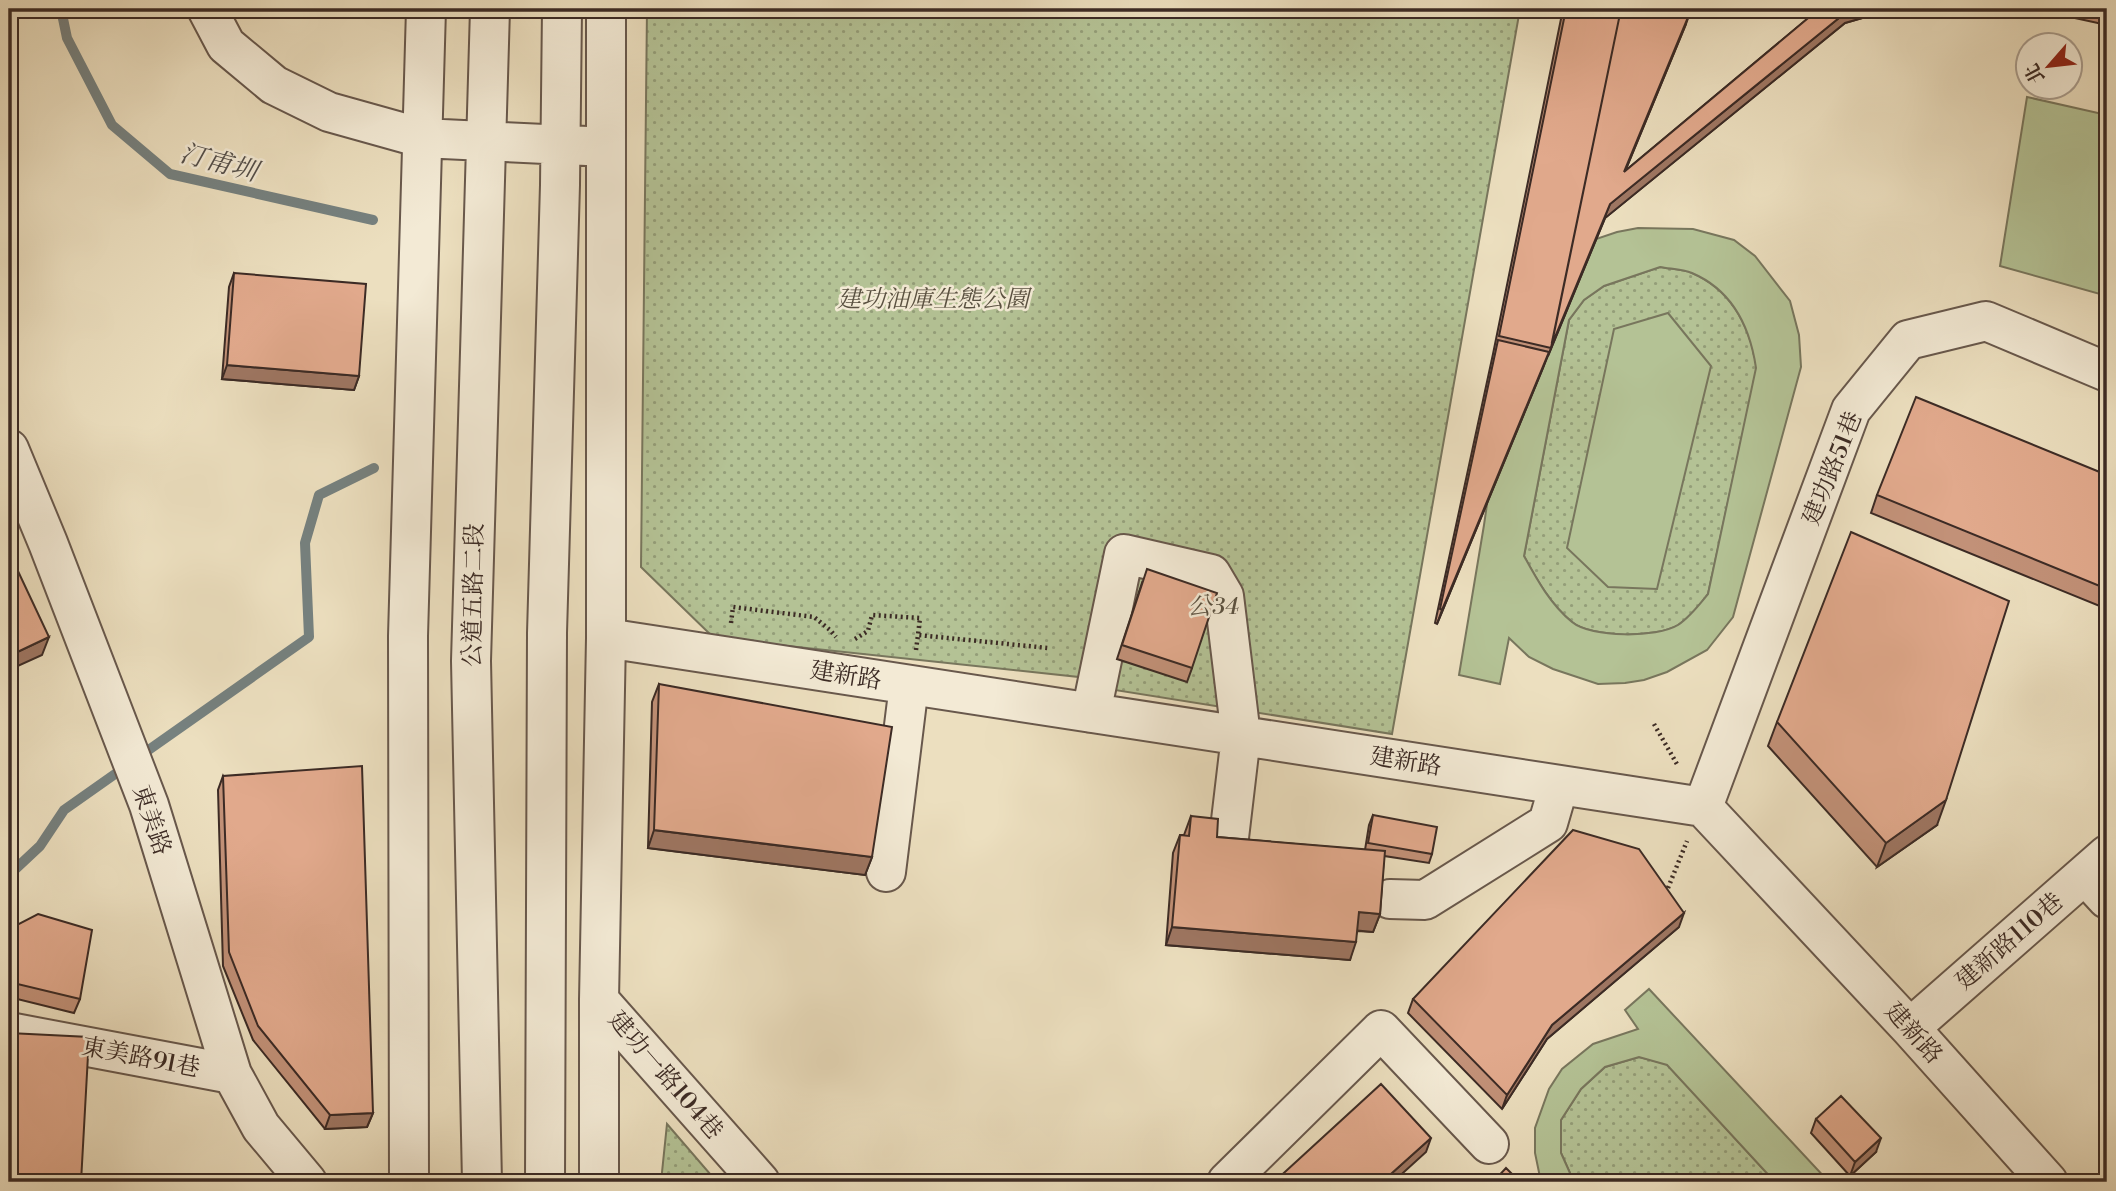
<svg xmlns="http://www.w3.org/2000/svg" width="2116" height="1191" font-family="'Libre Bodoni','Noto Serif TC',serif">
  <style>
    .grass { fill: url(#grass-dots); stroke: #78765d; stroke-width: 2 }
    .garden { fill: #b4c295; stroke: #78765d; stroke-width: 2; fill-rule: evenodd }
    .lines { fill: none; stroke-linecap: round; stroke-linejoin: round }
    .stream { stroke: #76817f; stroke-width: 10 }
    .minor-casing { stroke: #68584c; stroke-width: 42 }
    .path { stroke: #3c2b25; stroke-width: 4.5; stroke-dasharray: 2 3.5; stroke-linecap: butt }
    .minor { stroke: #f3ead5; stroke-width: 38 }
    .wall { fill: #c29178; stroke: #3c2b25; stroke-width: 2 }
    .shaded-wall { fill: #9e7662; stroke: #3c2b25; stroke-width: 2 }
    .building { fill: #e1a98c; stroke: #3c2b25; stroke-width: 2 }
    .labels { text-anchor: middle; stroke-width: 5; stroke-linejoin: round; paint-order: stroke }
    .park-label { font-size: 24px; font-style: italic; fill: #5a5141; stroke: #f3ead5 }
    .street-label { font-size: 24px; fill: #3c2b25; stroke: #f3ead5 }
    .water-label { font-size: 26px; font-style: italic; fill: #544f4a; stroke: #f3ead5 }
  </style>
  <defs>
    <pattern id="grass-dots" width="8" height="8" patternUnits="userSpaceOnUse" patternTransform="scale(1.75)"><rect width="8" height="8" fill="#b4c295"/><path d="M2 2h.1M6 6h.1" fill="none" stroke="#949e79" stroke-width="1.8" stroke-linecap="round"/></pattern>
  </defs>
  <rect width="100%" height="100%" fill="#ecdfbf"/>
  <filter id="stains"><feTurbulence type="fractalNoise" baseFrequency=".00286" numOctaves="4"/><feColorMatrix values="0 0 0 0 .2 0 0 0 0 .09 0 0 0 0 .02 0 0 0 .5 -.17"/></filter>
  <radialGradient id="worn" r=".72"><stop offset=".6" stop-color="#630" stop-opacity="0"/><stop offset="1" stop-color="#630" stop-opacity=".3"/></radialGradient>
  <path class="grass" d="M647,9H1520L1392,734L1096,687L1097,679L714,638L641,567Z
    M1660,267C1670,269 1682,269 1692,273C1732,290 1750,327 1757,368L1708,594C1699,606 1690,617 1678,625C1657,638 1591,638 1572,622C1551,605 1537,580 1524,556L1569,320L1584,300L1604,286Z
    M1639,1057L1667,1064L1775,1182H1574L1561,1153V1120L1581,1089L1605,1067Z
    M667,1124L717,1182H661Z"/>
  <path class="garden" d="M2027,97L2107,115V296L2000,266Z
    M1638,228L1693,229L1734,240L1755,256L1790,301L1799,335L1801,367L1733,617L1707,650L1667,672L1644,680L1625,683L1598,684L1553,669L1529,657L1509,638L1500,684L1459,675L1484,525L1514,317L1590,241L1617,232ZM1660,267C1670,269 1682,269 1692,273C1732,290 1750,327 1756,368L1708,594C1699,605 1690,617 1678,625C1657,638 1591,638 1572,622C1551,605 1537,580 1524,556L1569,320L1584,300L1604,286Z
    M1668,313L1711,366L1657,589L1608,587L1567,548L1614,329Z
    M1649,989L1829,1182H1775L1667,1065L1639,1057L1605,1067L1581,1089L1561,1120V1153L1574,1182H1541L1535,1153V1128L1549,1089L1562,1069L1593,1044L1638,1029L1625,1010Z"/>
  <g class="lines">
    <path class="stream" d="M61,9L67,38L112,125L170,174L373,220
      M140,756L309,637L305,543L319,495L374,468
      M9,875L40,846L64,810L125,767"/>
    <g class="minor-casing">
      <path id="minor" d="M207,9L226,45L274,85L329,112L422,138L587,146
        M9,449L48,543L149,805L232,1074L261,1127L307,1182
        M606,638L1703,807L1910,1028L2048,1182
        M1091,713L1124,554L1211,574L1224,596L1241,736L1228,846
        M1703,807L1851,410L1908,340L1986,321L2107,372
        M886,872L909,685
        M2085,875L2107,899
        M1390,899L1425,900L1548,823L1559,785
        M599,1000L760,1182
        M1910,1028L2107,855
        M9,1032L232,1074
        M409,1182L408,636L426,9
        M482,1182L471,661L490,9
        M545,1182L547,633L560,185L562,9
        M599,1182V1000L606,638V9
        M1227,1182L1381,1030L1489,1144"/>
    </g>
    <path class="path" d="M731,623L733,607L814,617L830,630L836,637
      M855,639L868,631L872,615L920,618L918,635
      M916,650L918,635L1048,648
      M1654,724L1678,766
      M1668,888L1687,841"/>
    <use href="#minor" class="minor"/>
  </g>
  <path class="wall" d="M1563,9H1687L1686,24L1625,171L1813,14L1804,9H1875L1873,15L1845,23L1605,218L1437,624L1435,623L1493,354Z
    M2018,9H2107V25L2061,15Z
    M234,273L359,376L354,390L222,379L229,287Z
    M2107,475V609L1871,513L1877,495Z
    M1142,583L1192,668L1187,682L1117,659Z
    M659,684L872,857L865,875L648,848L652,702Z
    M1777,722L1937,825L1877,867L1768,746Z
    M223,776L373,1113L367,1127L325,1129L253,1040L223,966L218,790Z
    M1373,815L1432,854L1429,863L1384,856L1380,914L1373,932L1357,931L1350,960L1166,945L1173,853L1180,835H1184L1191,816L1217,837L1365,850L1369,825Z
    M1679,927L1547,1039L1502,1109L1408,1013L1413,999Z
    M9,929L80,999L74,1013L9,997Z
    M1816,1119L1876,1152L1850,1176L1811,1133Z"/>
  <path class="shaded-wall" d="M1850,9H1875L1873,15L1845,23L1605,218L1548,356L1610,204Z
    M1691,10L1686,24L1619,186L1624,172Z
    M1548,354L1543,368L1437,624L1442,610Z
    M227,365L359,376L354,390L222,379Z
    M49,637L42,655L9,670V656Z
    M1946,800L1937,825L1877,867L1886,843Z
    M654,830L872,857L865,875L648,848Z
    M1359,912L1380,914L1373,932L1352,930Z
    M1684,913L1679,927L1547,1039L1502,1109L1507,1095L1552,1025Z
    M1172,927L1356,942L1350,960L1166,945Z
    M373,1113L367,1127L325,1129L330,1115Z
    M1431,1138L1426,1152L1393,1182H1382Z
    M1881,1138L1876,1152L1850,1176L1855,1162Z"/>
  <path class="building" d="M1566,9H1621L1551,348L1499,336Z
    M1621,9L1691,10L1624,172L1819,9H1850L1610,204L1553,342H1552Z
    M234,273L366,284L359,376L227,365Z
    M1498,340L1549,352L1442,610L1440,609Z
    M1916,397L2107,475V589L1877,495Z
    M1851,532L2009,601L1946,800L1886,843L1777,722Z
    M9,552L49,637L9,656Z
    M1147,569L1217,593L1192,668L1122,645Z
    M659,684L892,727L872,857L654,830Z
    M362,766L373,1113L330,1115L258,1026L229,952L223,776Z
    M1373,815L1437,827L1432,854L1368,843Z
    M1191,816L1218,819L1217,837L1385,851L1380,914L1359,912L1356,942L1172,927L1180,835L1189,836Z
    M1573,830L1639,849L1684,913L1552,1025L1507,1095L1413,999Z
    M38,914L92,930L80,999L9,982V929Z
    M9,1033L89,1037L81,1182H9Z
    M1381,1084L1431,1138L1382,1182H1274Z
    M1841,1096L1881,1138L1855,1162L1816,1119Z
    M1506,1168L1520,1182H1493Z
    M128,1174L274,1179V1182H128Z"/>
  <g class="labels">
    <g class="park-label">
      <text x="933" y="307">建功油庫生態公園</text>
      <text x="1213" y="614">公34</text>
    </g>
    <g class="street-label">
      <text transform="translate(1832 468) rotate(-68)" y="8">建功路51巷</text>
      <text transform="translate(473 595) rotate(-89)" y="8">公道五路二段</text>
      <text transform="translate(846 675) rotate(9)" y="8">建新路</text>
      <text transform="translate(1406 761) rotate(9)" y="8">建新路</text>
      <text transform="translate(152 820) rotate(71)" y="8">東美路</text>
      <text transform="translate(2009 941) rotate(-41)" y="8">建新路110巷</text>
      <text transform="translate(1914 1033) rotate(48)" y="8">建新路</text>
      <text transform="translate(141 1057) rotate(11)" y="8">東美路91巷</text>
      <text transform="translate(666 1075) rotate(49)" y="8">建功一路104巷</text>
    </g>
    <g class="water-label">
      <text transform="translate(219 162) rotate(15)" y="9">汀甫圳</text>
    </g>
  </g>
  <rect width="2116" height="1191" fill="none" stroke="#ecdfbf" stroke-width="35"/>
  <rect x="10" y="10" width="2095" height="1170" fill="none" stroke="#3c2b25" stroke-width="3.5"/>
  <rect x="18" y="18" width="2081" height="1156" fill="none" stroke="#3c2b25" stroke-width="2"/>
  <g transform="translate(2049 66) rotate(242)"><circle r="33" fill="#f3ead5" stroke="#aa9e8f" stroke-width="2"/>
  <path d="M0-5L12 26L0 18L-12 26Z" fill="#8f2418"/>
  <text y="-10" font-size="19" font-weight="bold" text-anchor="middle" fill="#3c2b25">北</text>
  </g>
  <rect width="100%" height="100%" filter="url(#stains)"/>
  <rect width="100%" height="100%" fill="url(#worn)"/>
</svg>
